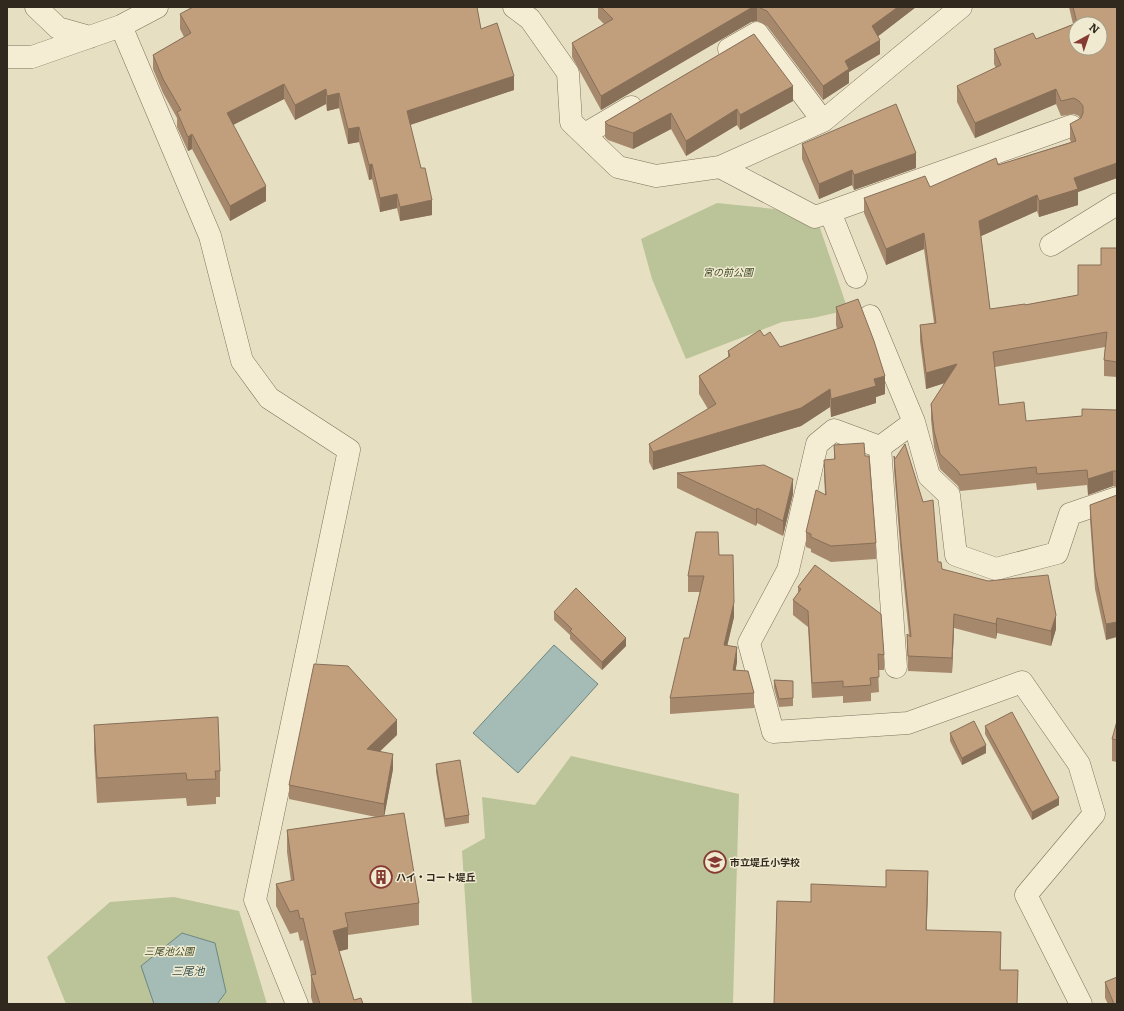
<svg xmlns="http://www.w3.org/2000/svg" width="1124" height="1011" font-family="Literata,'Noto Sans JP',serif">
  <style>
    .green { fill: #bbc498 }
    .water { fill: #a4bbb6; stroke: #6c8783 }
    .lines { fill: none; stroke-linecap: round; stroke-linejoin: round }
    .minor-casing { stroke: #7f715c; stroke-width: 23 }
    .minor { stroke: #f4edd4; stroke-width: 22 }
    .wall { fill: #a6896c }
    .shaded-wall { fill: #876f58 }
    .building { fill: #c19f7d; stroke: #876f58; fill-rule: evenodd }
    .labels { text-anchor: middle; stroke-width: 3; stroke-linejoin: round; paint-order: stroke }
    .park-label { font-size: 10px; font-style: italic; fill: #3f4b27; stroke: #f0ead1 }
    .poi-label { font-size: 10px; font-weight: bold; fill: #31291e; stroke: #f0ead1; text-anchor: start }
    .water-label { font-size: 11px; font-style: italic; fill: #2f4e4f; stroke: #f0ead1 }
  </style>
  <rect width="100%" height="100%" fill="#e7dfc2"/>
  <path class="green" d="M717,203L775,209L820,228L848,310L813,318L782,322L686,359L652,279L641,239Z
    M571,756L739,794L733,1004H472L462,851L485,838L482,797L535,805Z
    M174,897L239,911L267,1004H66L47,957L110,902Z"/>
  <path class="water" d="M554,645L598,684L518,773L473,733Z
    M182,933L215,943L226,992L217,1004H154L141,966Z"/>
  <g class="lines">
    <g class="minor-casing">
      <path id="minor" d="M36,7L58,28L90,37
        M157,7L121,26L210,236L242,361L269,398L349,450L255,900L297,1004
        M514,7L530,19L568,73L571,122L618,167L656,176L720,167L815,217L1071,126
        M729,49L757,33L823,121
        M7,57H32L121,26
        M585,134L631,107
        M720,167L823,121L961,7
        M830,212L856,277
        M1051,245L1117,204
        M870,316L914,422L880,447L834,430L817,444L788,570L749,643L773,732L908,723L1022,682L1079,764L1094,814L1026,895L1081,1004
        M914,422L929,476L949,495L956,555L996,569L1057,553L1070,514L1117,498
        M880,447L896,667"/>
    </g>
    <use href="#minor" class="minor"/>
  </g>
  <path class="wall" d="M598,7H916L878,36L880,54L849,72V83L823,100L767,26L757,21L751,22L601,110L572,57V43L604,24L598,18Z
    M1069,7H1117V178L1078,192V205L1039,217L1037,211L981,236L990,309L1025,305L1078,295L1101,265L1117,248V377L1104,376V360L1105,347L995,367L999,405L1026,421L1082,416L1117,410V487L1113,486L1088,495L1087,485L1037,490L1036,483L960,491L958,486L940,469L934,447L931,420V404L945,383L926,389L920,341V325L934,323L924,249L886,265L864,213V198L930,187L998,165L1071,142L1070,140V124L1080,119L1079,116L1074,114L1061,116L1056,104L975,138L957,102V86L996,68L994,64V49L1036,39L1073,24Z
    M180,14L481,29L514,90L410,125L432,215L400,221L397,208L380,212L372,179L369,180L359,142L348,144L339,108L327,111L326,104L295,120L284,99L233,125L266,201L230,221L192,149L188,151L187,149L177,127V118L163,93L153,69V55L184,37L180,29Z
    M754,34L793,101L740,130L737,125L686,156L671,129L633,149L608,140L605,137V122Z
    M802,144L916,168L854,190L852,185L819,199L802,159Z
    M836,307L885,394L876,397V403L831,417L830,407L801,426L653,470L649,462V444L708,409L699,394V376L728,357V351L764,336L780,347L837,329L836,325Z
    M834,445L865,456L876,543V559L831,562L811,552V549L806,547V532L825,494L824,476V460H834Z
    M894,456L938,562L942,569L1056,629L1051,646L997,633L996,639L954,628L952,673L908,671L907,634L909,635L901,557L894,470Z
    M677,473L793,494L783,536L757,523L756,526L677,488Z
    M1117,495L1106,640L1095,589L1090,520V505Z
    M719,555L734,617L727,645L737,662L735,671L754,693V708L670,714V698L689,638L700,592H688V576Z
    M815,565L884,655V670H878L879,692L871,693V701L843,703V696L812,698L808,627L793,615V600L798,593V587Z
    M554,612L626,646L602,670L570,639V635L554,620Z
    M774,680L793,681V706L779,707L774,688Z
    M94,725L220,771V797H216V804L187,806L186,798L97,803L94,750Z
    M985,726L1059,805L1032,820L985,734Z
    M950,733L986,753L962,765L950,741Z
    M397,735L379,751L393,769L384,816L419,903V925L348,935V949L339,951L354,1000L363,1004H313L311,997V975L303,940L300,941L298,932L290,934L276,906V884L291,881L287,852V830L376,817L289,799V785Z
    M1112,739L1117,740V762L1112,761Z
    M436,764L469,815V823L445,827L436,772Z
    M1105,982L1117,1004H1108L1105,998Z"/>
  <path class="shaded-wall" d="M755,7H757V21L751,22L601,110V96L751,8Z
    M898,7H916L872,41V26Z
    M880,40V54L849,72V83L823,100V86L845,61Z
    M514,76V90L407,126V111Z
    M284,84V99L227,128V113Z
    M793,86V101L740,130V115Z
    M326,89V104L295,120V105Z
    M1056,89V104L975,138V123Z
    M339,93V108L327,111V96Z
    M737,109V125L686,156V141Z
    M671,113V129L633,149V133Z
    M359,127V142L348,144V129Z
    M192,134V149L188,151V137Z
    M916,153V168L854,190V175Z
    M1117,163V178L1078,192V205L1039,217V201L1074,178Z
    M372,164V179L369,180V165Z
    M852,170V185L819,199V184Z
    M266,186V201L230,221V206Z
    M397,194V208L380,212V198Z
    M1037,195V211L979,237V221Z
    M432,200V215L400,221V207Z
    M924,233V249L886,265V249Z
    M957,364V379L926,389V373Z
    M885,376V394L876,397V403L831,417V399L874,379Z
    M830,389V407L801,426L653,470V452Z
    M1113,471V486L1088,495V479Z
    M793,479V494L783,536V521Z
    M757,508V523L756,526V510Z
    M734,602V617L724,660V645Z
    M954,614V628L952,673V658Z
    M1056,615V629L1051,646V631Z
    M997,618V633L996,639V624Z
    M1117,622V637L1106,640V624Z
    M626,638V646L602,670V662Z
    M737,647V662L733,686V670Z
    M397,720V735L367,764V749Z
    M986,745V753L962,765V758Z
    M393,754V769L384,818V804Z
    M1059,798V805L1032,820V812Z
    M928,871V891L926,950V930Z
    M348,927V949L333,953V931Z
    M1001,932V952L1000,989V970Z"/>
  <path class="building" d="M193,7H477L481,29L497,23L514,76L407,111L421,168H425L432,200L400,207L397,194L380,198L372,164L369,165L359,127L348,129L339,93L327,96L326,89L295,105L284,84L227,113L266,186L230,206L192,134L188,137L187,135L177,112L181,110L163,79L153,55L191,33L180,14Z
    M601,7H755L751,8L601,96L572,43L613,19Z
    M758,7H898L872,26L880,40L845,61L849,69L823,86L767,11Z
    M1073,7H1117V163L1074,178L1078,189L1039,201L1037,195L979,221L990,309L1025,304V305L1078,295V265H1101V248H1117V362L1104,360L1107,332L993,352L999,405L1024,402L1026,421L1082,416V409L1117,410V471H1113L1088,479L1087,470L1037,474L1036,467L960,475L958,471L940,454L934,431L931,404L957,364L926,373L920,325L936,323L924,233L886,249L864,198L925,176L930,187L996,158L998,165L1076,141L1070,124L1081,118L1083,113V106L1079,101L1074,98L1061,101L1056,89L975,123L957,86L1001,65L994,49L1033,33L1036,39L1077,23ZM1076,24H1100V48H1076Z
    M754,34L793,86L740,115L737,109L686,141L671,113L633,133L608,125L605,122Z
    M896,104L916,153L854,175L852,170L819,184L802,144Z
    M858,299L874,341L885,376L874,379L876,386L831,399L830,389L801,408L653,452L649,444L716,404L699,376L730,356L728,351L760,330L764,336L770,332L780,347L843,327L836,307Z
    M864,443L865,456H869L876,543L831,546L811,537V534L806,532L816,490L826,495L824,460L835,459L834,445Z
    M905,444L923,502L933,500L938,562H941L942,569L988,581L1048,575L1056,615L1051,631L997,618L996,624L954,614L952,658L908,656L907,634L911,637L901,542L894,456L895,459Z
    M764,465L793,479L783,521L757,508L756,510L677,473Z
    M1117,495V622L1106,624L1095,573L1090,505Z
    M696,532H718L719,555H733L734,602L724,645L737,647L733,670L748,671L754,693L670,698L684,638H689L704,576H688Z
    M815,565L881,614L884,655L878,654L879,677L870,678L871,685L843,687V681L812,683L808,611L793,600L801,589L798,587Z
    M576,588L626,638L602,662L570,631L572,629L554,612Z
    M314,664L348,666L397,720L367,749L393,754L384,804L289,785Z
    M774,680L793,681V698L779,699Z
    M1012,712L1059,798L1032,812L985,726Z
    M218,717L220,771H215L216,779L187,780L186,773L97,778L94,725Z
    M974,721L986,745L962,758L950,733Z
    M1117,721V740L1112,739Z
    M460,760L469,815L445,819L436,764Z
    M404,813L419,903L345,913L348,927L333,931L354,1000L361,998L363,1004H320L311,975L316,974L303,918L300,919L298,910L290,912L276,884L294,880L287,830Z
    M886,870L928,871L926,930L1001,932L1000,970H1018L1017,1004H774L777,901L811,902V884L886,887Z
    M1117,977V1004H1114L1105,982Z"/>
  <defs>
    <g id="school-ring" transform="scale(1.15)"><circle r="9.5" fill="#f0ead1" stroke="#863a33" stroke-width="1.5"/><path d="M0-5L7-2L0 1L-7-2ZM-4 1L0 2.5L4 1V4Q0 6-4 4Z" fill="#863a33"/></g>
    <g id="building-ring" transform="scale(1.15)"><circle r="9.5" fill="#f0ead1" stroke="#863a33" stroke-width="1.5"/><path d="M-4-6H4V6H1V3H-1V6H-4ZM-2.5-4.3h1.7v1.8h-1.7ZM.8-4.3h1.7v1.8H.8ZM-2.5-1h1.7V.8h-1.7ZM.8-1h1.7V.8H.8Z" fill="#863a33"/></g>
  </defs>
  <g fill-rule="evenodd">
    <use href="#school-ring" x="715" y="862"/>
    <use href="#building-ring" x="381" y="877"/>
  </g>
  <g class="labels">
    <g class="park-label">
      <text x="728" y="276">宮の前公園</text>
      <text x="169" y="955">三尾池公園</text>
    </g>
    <g class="poi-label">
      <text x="730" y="866">市立堤丘小学校</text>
      <text x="396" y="881">ハイ・コート堤丘</text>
    </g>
    <g class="water-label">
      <text x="188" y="975">三尾池</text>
    </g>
  </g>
  <rect width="1124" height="1011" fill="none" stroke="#31291e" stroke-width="16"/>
  <g transform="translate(1088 36) rotate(40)"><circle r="19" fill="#f0ead1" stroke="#a49d89"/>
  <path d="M0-3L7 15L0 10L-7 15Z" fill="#863a33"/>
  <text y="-6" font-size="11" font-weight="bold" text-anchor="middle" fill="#31291e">N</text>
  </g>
</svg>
